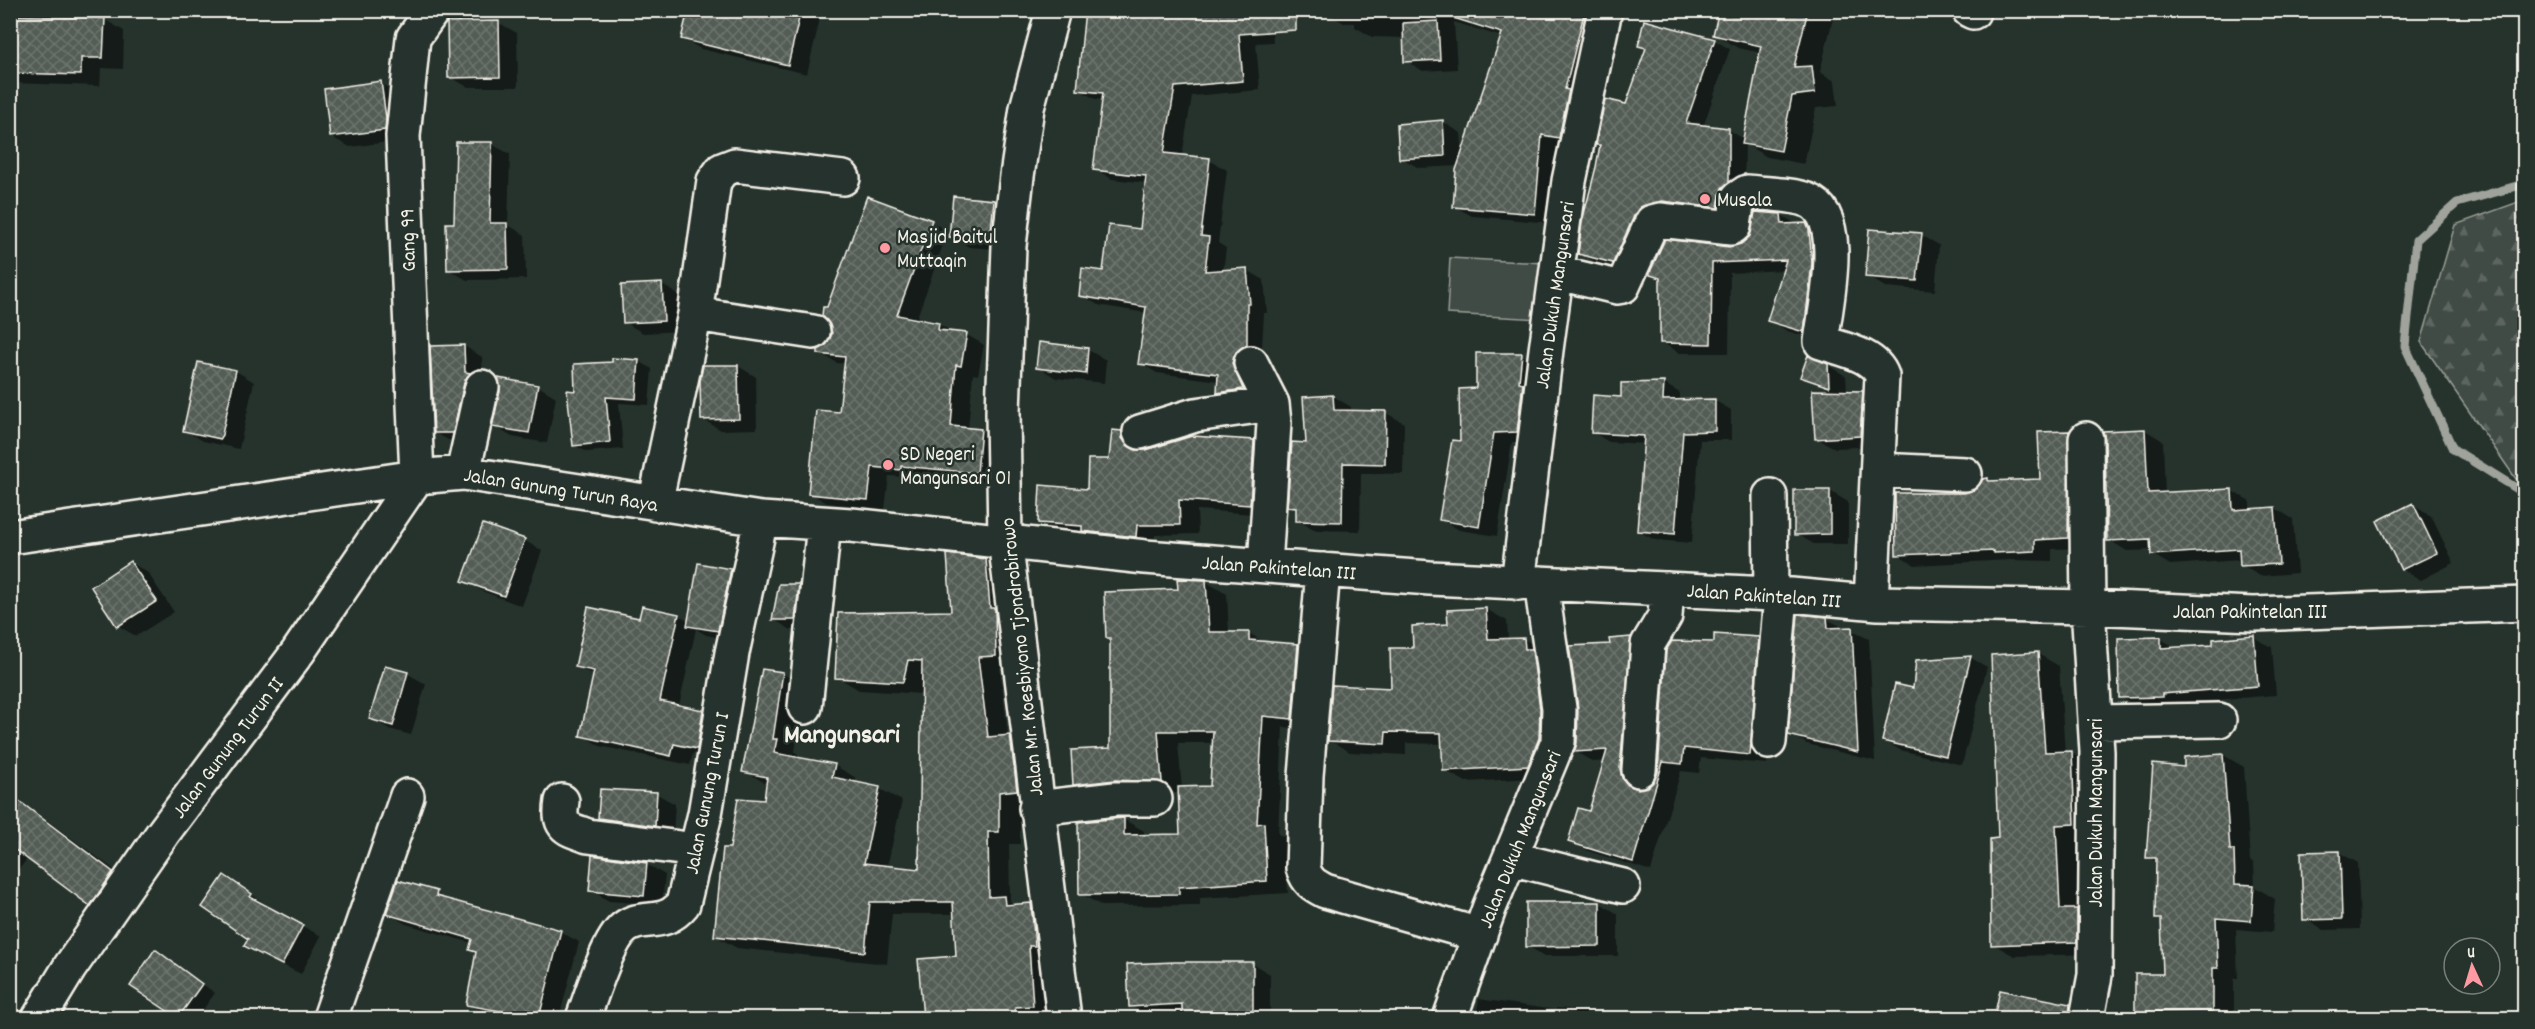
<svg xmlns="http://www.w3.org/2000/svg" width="2535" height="1029" font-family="Dekko,sans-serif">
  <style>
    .forest { fill: url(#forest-firs); stroke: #9a9e96; stroke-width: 1.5 }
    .garden { fill: #414b45; stroke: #9a9e96; stroke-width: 1.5 }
    .shadow { fill: #0007; fill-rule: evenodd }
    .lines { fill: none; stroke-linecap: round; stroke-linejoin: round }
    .stream { stroke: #9fa39b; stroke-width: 9 }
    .building { fill: url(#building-cross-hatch); stroke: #f4f1e8; stroke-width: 1.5 }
    .minor-casing { stroke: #f4f1e8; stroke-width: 38 }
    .major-casing { stroke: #f4f1e8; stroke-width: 38 }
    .minor { stroke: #26332d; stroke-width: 33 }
    .major { stroke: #26332d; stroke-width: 33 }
    .poi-dot { fill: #ff9aa2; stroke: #26332d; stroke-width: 2 }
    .labels { text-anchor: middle; stroke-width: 5; stroke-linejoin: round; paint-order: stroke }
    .poi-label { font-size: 21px; fill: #f4f1e8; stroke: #26332d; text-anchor: start }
    .street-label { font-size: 21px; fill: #f4f1e8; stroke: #26332d }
    .district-label { font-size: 27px; font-weight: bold; fill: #f4f1e8; stroke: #26332d }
  </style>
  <defs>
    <pattern id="forest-firs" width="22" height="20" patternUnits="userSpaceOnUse" patternTransform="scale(1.5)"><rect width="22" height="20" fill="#414b45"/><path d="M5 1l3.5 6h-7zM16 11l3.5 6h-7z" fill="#5d6560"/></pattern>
    <pattern id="building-cross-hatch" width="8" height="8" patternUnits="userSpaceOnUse" patternTransform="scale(1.5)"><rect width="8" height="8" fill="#525c55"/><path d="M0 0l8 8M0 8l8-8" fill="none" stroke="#6c746d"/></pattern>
  </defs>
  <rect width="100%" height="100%" fill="#26332d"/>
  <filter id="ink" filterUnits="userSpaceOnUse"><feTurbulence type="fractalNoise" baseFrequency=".0167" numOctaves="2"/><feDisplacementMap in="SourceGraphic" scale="12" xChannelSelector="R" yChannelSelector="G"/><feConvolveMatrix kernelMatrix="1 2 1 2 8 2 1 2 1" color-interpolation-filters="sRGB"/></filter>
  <g filter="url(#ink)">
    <path class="forest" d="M2524,200V481L2516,479L2421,342L2455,225Z"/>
    <path class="garden" d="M1450,258L1544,263L1541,319L1447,314Z"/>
    <path class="shadow" d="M10,10H38V16L104,19L124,31L123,69L101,68L100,86L10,83Z
      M180,10H226V18H193Z
      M689,10H822L807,74L701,49L683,39Z
      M1087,10H1605L1576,147L1559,144L1552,223L1472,216L1455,207L1459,166L1419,168L1401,158L1443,122L1461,133L1463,156L1502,37L1454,22L1457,69L1423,71L1406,61L1405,38L1372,37L1355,27V23H1344L1327,13L1326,11L1271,13L1273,42L1256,43L1260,90L1192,96L1182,156L1209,160L1227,170L1218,243L1226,248L1223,272L1247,270L1264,280L1267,313H1264L1259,398L1236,402L1219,392V381L1157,373L1140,363L1146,313L1098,305L1081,295L1105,272L1141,230L1147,183L1112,179L1095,169L1104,100L1095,99L1078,89Z
      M1720,10H1835L1820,72L1835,81L1838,106L1816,108L1804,164L1767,157L1745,144L1744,191L1733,216L1679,210L1629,271L1595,262L1580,253L1601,146L1598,144L1627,106L1647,49L1639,45L1714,40L1730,49L1703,127L1729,130L1744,139L1762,53L1738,48L1714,34Z
      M499,23L517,33L518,87H468L450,77Z
      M380,83L399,93L403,140L350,147L331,137Z
      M491,144L510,154L508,225L525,235L526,279L467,280L448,269L455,225Z
      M993,202L1012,212L1008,250L969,247L951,236Z
      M1781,215L1798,225L1805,224L1824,235L1822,341L1787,331L1769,320L1784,270L1730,273L1729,353H1680L1661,342L1662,280L1652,275L1741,245Z
      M931,222L948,231L916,320L939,324L955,334L967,335L984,345L978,375L973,374L968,429L981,430L998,440L994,482L918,475V478L889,476L885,509L827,503L810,493L841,414L846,364L837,363L820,353L828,345L833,334L828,309Z
      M1921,235L1939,245L1935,291L1885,287L1867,276Z
      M662,285L680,295L682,331L643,333L624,322Z
      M1041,344L1088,350L1106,360L1104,383L1056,378L1038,367Z
      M464,346L482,357L483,382L454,443L435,433Z
      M1522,355L1540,365L1535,442H1512L1497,536L1459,530L1441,519L1477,390Z
      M639,361L652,369L649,405L619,403L623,449L587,452L574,445L577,393Z
      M1827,365L1846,376L1847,392H1862L1880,403L1878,446L1835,448L1816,438L1832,391L1802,376Z
      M738,366L756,377L757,429L721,430L702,419Z
      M236,371L254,382L239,449L203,441L185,430Z
      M1663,383L1680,393V401L1714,400L1731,410V440H1700L1692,543L1655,540L1638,531L1645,444L1609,442L1592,432L1623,399Z
      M538,386L556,397L547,443L512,437L494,426Z
      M1333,396L1351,407L1352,412L1386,413L1404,423L1403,474L1361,473L1360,531L1315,530L1297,520V511L1289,507L1308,445Z
      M2145,430L2163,441L2165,494L2232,491L2250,501V510L2275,508L2293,519L2297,573L2260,576L2241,565V560L2170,565L2152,554V550L2127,551L2109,540Z
      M1121,432L1140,443L1141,452L1254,441L1272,452L1268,515L1197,510L1198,534L1155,535L1154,547L1058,533L1040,522L1089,490L1111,460Z
      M2068,432L2086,443V548L2052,549V561L2010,560L1915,565L1897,554L1964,494L1975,492L1988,480L1992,482L2042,480Z
      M1830,491L1848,502V544H1814L1796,534Z
      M2413,505L2431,516L2454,563L2421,580L2402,569Z
      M524,540L542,551L522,606L482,591L464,580Z
      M986,560L1008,573L1017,668H1000L1008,736L1032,749L1038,802L1020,804V844H1009L1010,901L1017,905L1031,904L1052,917L1054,1018H934L924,1013L958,958L955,914H892L887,964L737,948L715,936L732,850L765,801L767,784L744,771L763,670L783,674L805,686L795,752L798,754L797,759L834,765L856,778L855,783L880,789L902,801L887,867L921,870L923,694L859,690L837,677L952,613Z
      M130,562L148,573L174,612L136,636L118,626Z
      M730,570L749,581L736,641L706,635L696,629L679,706L703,712L721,722L715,758L693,753L690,765L600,746L582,735L595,676L576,666L640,620L643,607L679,615L689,621Z
      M1206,582L1227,594L1229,634L1249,633L1265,643L1297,645L1318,657L1313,730L1283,727L1278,834L1284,837L1288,893L1200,898V905L1102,906L1081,894L1123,819L1144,831V836H1181L1180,793L1137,792L1095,796L1074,784L1112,750V640L1108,637L1180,590ZM1178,743H1214L1212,788L1182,789Z
      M798,586L817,596L813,630H791L773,619Z
      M1486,609L1507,621L1508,640L1524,639L1545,652L1549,777L1466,782L1444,770L1443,744L1406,743V755L1350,752L1329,740L1392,690L1415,649L1449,625Z
      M1826,619L1869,639L1875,761L1807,744L1790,734Z
      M2253,637L2272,647L2276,695L2180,703V706L2138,707L2120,697L2161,639L2178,649L2215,646Z
      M1631,639L1648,649L1638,780L1639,790L1648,788L1655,782L1659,772L1668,650L1758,639L1776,649L1767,764L1701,758L1699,773L1681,771L1651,871L1588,851L1570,841L1590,813L1606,761L1593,762L1576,752L1611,645Z
      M2038,654L2059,666L2065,753H2071L2093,765L2096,836L2077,837L2080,913L2098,954L2014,956L1993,944L2000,840Z
      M1971,658L1987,667L1962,765L1900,750L1883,740L1914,690L1917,661Z
      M386,667L408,674L426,684L411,735L389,729L371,718Z
      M2223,755L2244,767L2250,861L2254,863L2255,887L2275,899L2272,932L2236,929L2238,979H2234V1018H2137V976H2165L2162,921L2157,918V863L2148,857L2186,769Z
      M10,793L138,887L116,919L91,904L29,857L10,880Z
      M657,794L675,804L673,835L618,828L600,818Z
      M2340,853L2358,863L2360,929L2323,930L2305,919Z
      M646,864L665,875L662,905L609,901L590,890Z
      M225,877L269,906L268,908L321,936L301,974L264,956L250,938Z
      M436,893L452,902L561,932L579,942L559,1018H506L486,1014L468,1004L478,953L470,949L472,943L406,924L388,914Z
      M1600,903L1618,914V956H1545L1527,946Z
      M156,951L215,993L197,1018H182L132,985Z
      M1253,964L1270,974V1018H1162V1015L1148,1016L1131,1006Z
      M2001,992L2062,1004L2080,1015L2079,1018H1995Z
      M1479,999L1556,1010V1008L1591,1011L1605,1018H1476Z"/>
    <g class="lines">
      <path class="stream" d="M2524,184L2457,203L2416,240L2405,346L2453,449L2524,493"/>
    </g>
    <path class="building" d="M688,10H801L788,65L681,39Z
      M1085,10L1198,15L1199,10H1296V30L1239,34L1243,81L1175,87L1164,153L1210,158L1201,236L1209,237L1205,271L1247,268L1250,304H1247V345L1236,352L1232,363L1243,389L1217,393L1218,374L1138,364L1146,307L1079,296L1082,268L1103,271L1109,225L1140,229L1146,176L1093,170L1103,93L1077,90Z
      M1448,10H1585L1565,89L1569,90L1559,138L1542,135L1535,214L1453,207L1456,170L1502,33L1447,16Z
      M1719,10H1808L1794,67L1812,66L1815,93L1792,96L1781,151L1742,144L1761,46L1713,35Z
      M10,15L105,18L103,58H81V75L10,73Z
      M1644,20L1715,39L1686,123L1729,128V182L1722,188L1718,208L1662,201L1640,207L1635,214L1613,263L1578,254L1582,222L1596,167L1600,145H1596L1605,99L1626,104L1646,48L1638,46Z
      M499,21L500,77L448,78L447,22Z
      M1438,21L1440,60L1404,62L1403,23Z
      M381,81L386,118L385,130L330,137L324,89Z
      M1443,120L1445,156L1399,159L1397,124Z
      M456,142H492L490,223H507L508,269L447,270L446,223H454Z
      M867,196L932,220L897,315L939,323L938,330L967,333L961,366L956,365L951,426L981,429L977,473L901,466V470L872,467L868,500L808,494L816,410L839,412L845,357L818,354V350L827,344L832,334L830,325L822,316L823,307H827Z
      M953,196L994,200L990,240L949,237Z
      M1755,212L1781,214L1782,224L1806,223L1809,230L1812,263L1804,332L1767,321L1786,260L1712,263L1711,344L1660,343V278L1650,275V272L1665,239L1729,247L1741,244L1750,236Z
      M1869,229L1922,233L1917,281L1865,277Z
      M662,283L664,321L623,323L621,285Z
      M1039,342L1088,348L1086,374L1036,368Z
      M464,345L465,372L471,373L464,383L453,433H434L430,346Z
      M1476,353H1522L1519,382L1523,383L1517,432L1494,433L1479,527L1439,520L1452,440L1460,441L1459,389L1476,388Z
      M1808,355L1828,364L1829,387L1800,377Z
      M612,358L639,360L636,399L606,397L610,442L573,446L567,390L575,391L574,364L612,362Z
      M198,362L236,370L221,439L183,431Z
      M703,365H738L739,419L701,420L700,381Z
      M498,378L538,385L529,433L492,427L500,391Z
      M1664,382L1663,400L1715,399V431L1683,432L1675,534L1637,531L1644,436L1591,433L1593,395L1621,397V383Z
      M1812,390L1863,391L1860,436L1815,439Z
      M1333,395L1334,410L1386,411L1385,464L1343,463L1342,522L1296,521V508L1287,507L1292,442L1306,443L1303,397Z
      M2145,429L2148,493L2232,489L2233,510L2275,507L2279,564L2240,566L2239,549L2151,555L2150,539L2107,541L2105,439L2103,431Z
      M1112,430L1122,431V438L1127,445L1136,450H1146L1192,436L1254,440L1250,505L1179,500L1180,525H1137L1136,537L1082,531V526L1038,523L1040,485L1087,489L1088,459H1109Z
      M2069,431L2068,538L2035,540V551L1994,553V551L1896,555L1895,493H1964L1974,490L1983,479L1988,478V481L2040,479L2038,432Z
      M1794,490H1830V534L1794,535Z
      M2413,503L2437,553L2401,570L2377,521Z
      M483,524L525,539L504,596L462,581Z
      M947,554L986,559L990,608H995L996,656L978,657L988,737L1010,735L1017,790L999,792V832H988L989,897L1004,896L1005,905L1031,903L1035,946H1029L1033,1006L1015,1007L1016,1018H923L918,959L956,956L953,902H870L865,952L714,936L723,848H730L738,798L764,800L767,777L742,772L762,669L783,672L773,739H777L774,753L835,764L832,777L880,787L864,863L919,869L922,661L908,660L903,682L835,678L838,613L951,611Z
      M130,561L157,601L117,627L91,587Z
      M698,563L731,569L718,631L687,626Z
      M1177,579L1206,580L1209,632H1249V640L1298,644L1292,719L1263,716L1257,824L1264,823L1267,881L1179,887V894L1079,895L1078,822L1124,818V835L1180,834L1178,787L1210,786L1213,731H1158L1162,782L1115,780L1073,785L1071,750L1110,748V638H1106L1104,592L1178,589Z
      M779,584H799L795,620H772Z
      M642,606L679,614L660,701L703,710L697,749L674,744L671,756L580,736L594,671L575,667L588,607L639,618Z
      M1486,608L1488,639L1524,638L1525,649H1532L1540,709L1539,738L1528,766L1443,771L1441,733L1386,732L1385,744L1328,741L1332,685L1391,688L1390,648H1413L1412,626L1448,624L1447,610Z
      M1798,614L1827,617L1828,628L1852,627L1858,752L1788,735Z
      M1714,634L1759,637L1750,755L1684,748L1682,764L1663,762L1633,862L1568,842L1578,808L1589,811L1607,750L1574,752L1577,743L1578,708L1569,646L1610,644L1609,639L1631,637L1620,769L1622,778L1628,785L1638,789L1648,787L1654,781L1658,772L1666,650L1672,641L1714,642Z
      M2254,635L2258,686L2162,694V697L2119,698L2118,638L2161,637V648L2213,645V639Z
      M2038,652L2045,752L2072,751L2075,824L2056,825L2060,909H2077V942L1991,945L1990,839L1998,838L1991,655Z
      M1971,656L1946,756L1882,741L1895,684L1913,688L1916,660Z
      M385,666L408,672L393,726L369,719Z
      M2223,754L2230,850H2234L2235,884L2254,885L2251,921L2216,918L2218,968H2213V1011L2135,1012V974H2163L2161,919H2155L2156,858H2146L2153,764L2184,767V757Z
      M600,789L657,792L655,826L598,818Z
      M10,794L113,872L90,906L10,846Z
      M2340,851L2342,919L2303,920L2301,852Z
      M592,855L647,863L644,896L589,891Z
      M224,875L252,894L250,897L303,925L282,965L244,946L248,939L202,907Z
      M398,880L437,891L436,896L561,930L539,1018L466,1005L476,952L469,950L472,939L386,914Z
      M1526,902H1600V946L1526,947Z
      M155,949L202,984L178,1018L130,986Z
      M1175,962H1253V1013L1182,1014V1004L1129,1007L1127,964Z
      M2000,990L2070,1004L2069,1018H1994Z"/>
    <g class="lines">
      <g class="minor-casing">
        <path id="minor" d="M1969,10L1973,12
          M1558,273L1617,287L1623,286L1652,222L1660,220L1731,228L1734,226L1738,198L1747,192C1764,194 1792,194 1807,200C1848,215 1825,308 1821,342C1841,349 1874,354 1882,376L1871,602
          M695,314L813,332
          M1251,363L1272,404L1274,423L1265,566
          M1140,432L1195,415L1272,404
          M2086,439L2088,607L2097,752L2095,975L2087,1018
          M1878,470L1965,474
          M463,473L482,387
          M1770,496L1771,594
          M655,504L695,314L714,181L722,170L735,165L843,178
          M10,537L417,477L463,473L761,519L851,525L1145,557L1430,578L1791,595L1878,603L2088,607L2254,614L2524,604
          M1323,570L1306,776L1303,868C1307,881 1313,885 1325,891L1480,935
          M1518,583L1546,350L1569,181L1605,10
          M805,707L824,524
          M2095,722L2219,720
          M1769,742L1781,594
          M1639,770L1648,644L1665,616L1667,589
          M562,801C558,827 565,828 588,836L696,850
          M1036,808L1115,799H1155
          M1510,858L1623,886
          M39,1018L70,967L163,833L298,652L417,477L403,136L413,38L433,10
          M330,1018L407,796
          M583,1018C591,997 607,942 624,928C642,913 663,929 683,904L705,814L732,653L761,519
          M1450,1018L1490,906L1558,742L1559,708L1541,583"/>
      </g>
      <g class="major-casing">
        <path id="major" d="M1053,10L1027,108L1017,176L1009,246L1003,412L1005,540L1064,1018"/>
      </g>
      <use href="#minor" class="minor"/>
      <use href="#major" class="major"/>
    </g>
  </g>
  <g class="poi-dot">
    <circle cx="1705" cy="199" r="6"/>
    <circle cx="885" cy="248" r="6"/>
    <circle cx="888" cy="465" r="6"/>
  </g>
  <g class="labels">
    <g class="poi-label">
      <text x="1717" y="206">Musala</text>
      <text x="897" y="243">Masjid Baitul<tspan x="897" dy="24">Muttaqin</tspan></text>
      <text x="900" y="460">SD Negeri<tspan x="900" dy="24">Mangunsari 01</tspan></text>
    </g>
    <g class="street-label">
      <text transform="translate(407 240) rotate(-92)" y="7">Gang 99</text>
      <text transform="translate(1554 295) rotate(-82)" y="7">Jalan Dukuh Mangunsari</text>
      <text transform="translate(561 489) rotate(9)" y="7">Jalan Gunung Turun Raya</text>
      <text transform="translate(1279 567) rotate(4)" y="7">Jalan Pakintelan III</text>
      <text transform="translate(1764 595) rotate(4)" y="7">Jalan Pakintelan III</text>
      <text x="2250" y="618">Jalan Pakintelan III</text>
      <text transform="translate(1021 657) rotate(-96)" y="7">Jalan Mr. Koesbiyono Tjondrobirowo</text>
      <text transform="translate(227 747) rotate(-53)" y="7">Jalan Gunung Turun II</text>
      <text transform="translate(706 793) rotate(-79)" y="7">Jalan Gunung Turun I</text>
      <text transform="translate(2095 813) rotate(-90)" y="7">Jalan Dukuh Mangunsari</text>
      <text transform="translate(1519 839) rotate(-68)" y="7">Jalan Dukuh Mangunsari</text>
    </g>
    <g class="district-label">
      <text x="842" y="742">Mangunsari</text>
    </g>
  </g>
  <rect width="2535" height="1029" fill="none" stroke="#26332d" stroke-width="36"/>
  <rect x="18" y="18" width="2499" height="993" fill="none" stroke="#f4f1e8" stroke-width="2" filter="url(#ink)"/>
  <g transform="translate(2472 966) rotate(356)"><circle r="28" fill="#26332d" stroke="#787f78" stroke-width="1.5"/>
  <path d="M0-4.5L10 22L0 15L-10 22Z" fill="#ff9aa2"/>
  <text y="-9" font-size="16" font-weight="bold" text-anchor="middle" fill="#f4f1e8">U</text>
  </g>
</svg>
